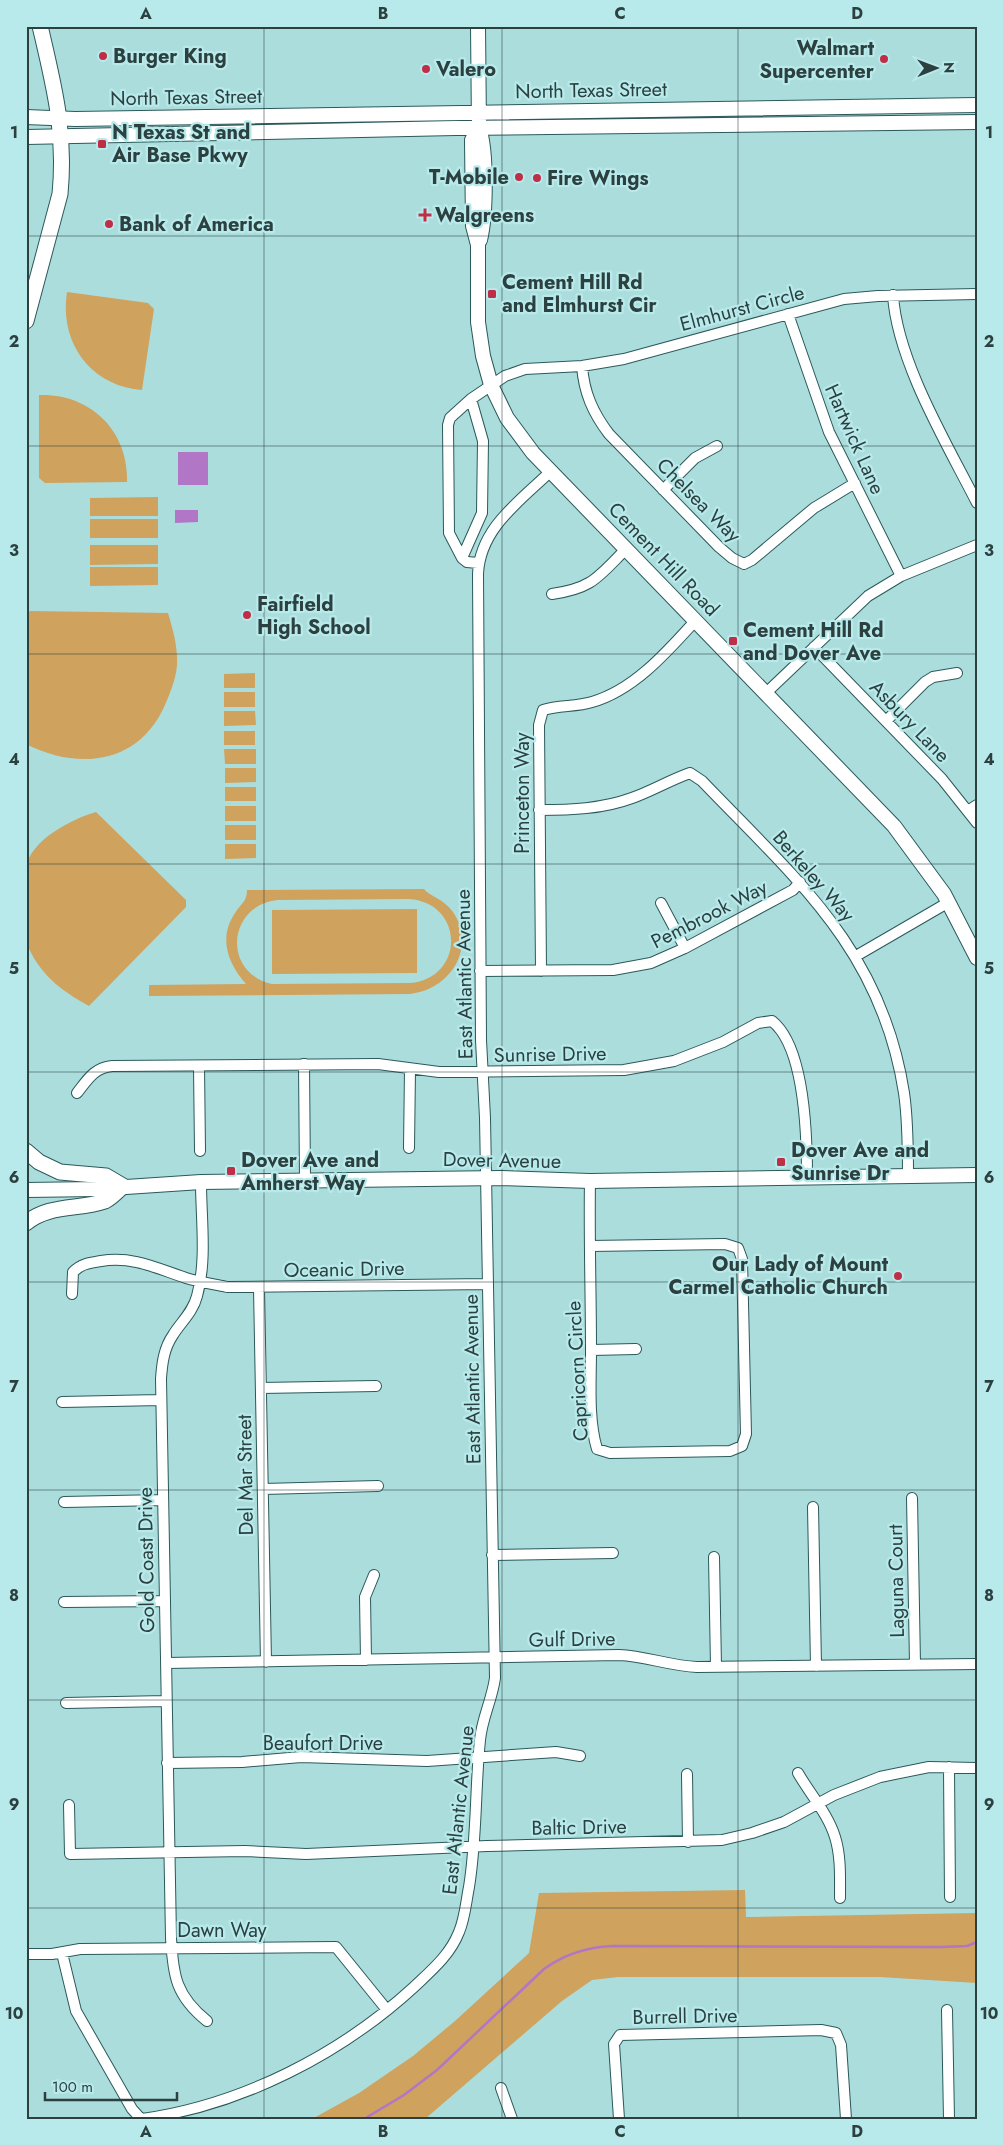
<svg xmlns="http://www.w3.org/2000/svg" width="1003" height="2145" font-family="Jost,sans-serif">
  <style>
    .green { fill: #cfa25e; fill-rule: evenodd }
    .water { fill: #b176c6 }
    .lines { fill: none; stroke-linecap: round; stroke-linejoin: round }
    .stream { stroke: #b176c6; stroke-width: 2.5 }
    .street-casing { stroke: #2b595a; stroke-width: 12 }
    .secondary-casing { stroke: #2b595a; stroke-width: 16 }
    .primary-casing { stroke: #2b595a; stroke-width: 17 }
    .street { stroke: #fff; stroke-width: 10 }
    .secondary { stroke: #fff; stroke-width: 14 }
    .primary { stroke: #fff; stroke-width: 15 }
    .grid { fill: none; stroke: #2c4040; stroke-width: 1; stroke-opacity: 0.55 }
    .poi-dot { fill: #bf2e46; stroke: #b9eaeb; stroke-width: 2 }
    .labels { text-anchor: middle; stroke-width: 4.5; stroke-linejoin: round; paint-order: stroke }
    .poi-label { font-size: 20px; font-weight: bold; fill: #2c4040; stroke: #b9eaeb; text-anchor: start }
    .street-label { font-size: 20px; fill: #2c4040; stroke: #b9eaeb }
    .neatline { fill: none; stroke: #2c4040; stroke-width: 2 }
    .grid-label { font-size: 16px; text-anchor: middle; font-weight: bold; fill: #2c4040 }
  </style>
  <rect width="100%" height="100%" fill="#acdddd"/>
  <path class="green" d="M67,292L148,303L154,309L142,390C91,386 59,343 67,292Z
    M39,395C90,393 129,431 127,482L45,483L39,478Z
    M158,497V516H90V498Z
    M90,519H158V538H90Z
    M90,545H158V564L90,565Z
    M90,567H158V585L90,586Z
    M30,611L168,613C173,630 178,647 177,665C176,679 170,693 165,705C139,764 79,771 26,744V614Z
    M255,673V688H224V674Z
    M224,692H255V707H224Z
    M224,711H255L256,725L224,726Z
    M224,731H255V745H224Z
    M224,749H256V764H225Z
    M225,768H256V782L225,783Z
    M225,787H256V801H225Z
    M225,806H256V821H225Z
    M96,812L186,900V907L89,1006C60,990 39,974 26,942C26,918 23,892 26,868C30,840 72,819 96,812Z
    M225,825H256V840H225Z
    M225,844H256V858L225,859Z
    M424,889C429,896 444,899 453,912C477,948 450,990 410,994L149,996V985L246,984C228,964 218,938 235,913C241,903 247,902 247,890ZM409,899C465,903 465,978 410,983L272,984C222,973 227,905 278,900Z
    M417,909V973L272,974V910Z
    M745,1890L746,1917L977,1913V1983L880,1977H618L592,1980L562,2001L425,2119H312L359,2093L413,2056L455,2021L529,1953L539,1893Z"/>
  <path class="water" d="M178,452H208V485H178Z
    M175,510H198V522L175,523Z"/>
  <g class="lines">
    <path class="stream" d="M364,2119L404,2095L437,2070L544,1969C565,1954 586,1947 612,1946L940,1947L967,1946L977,1942"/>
    <g class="street-casing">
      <path id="street" d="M893,295C897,361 947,444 977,503
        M788,314L829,432L901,576
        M582,366C584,393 593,413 609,434L719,547L732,558L744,564L752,560L814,508L855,483
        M663,490L695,458L717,446
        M462,558L482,513L483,441L471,399
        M478,563L467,562L462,558L449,533L448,425L450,418L471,399L505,376L525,369L582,366L624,359L844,299L878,296L977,294
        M552,594C593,588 598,577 626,549
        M814,647L942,779L977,823
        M766,693L868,596L901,576L977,545
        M886,721L925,682L933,677L957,673
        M539,810C571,810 602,809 632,798C652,791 670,780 690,773L702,781C796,879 882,950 904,1093C908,1120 908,1148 908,1176
        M968,811L977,805
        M661,903L685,948
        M856,956L949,902
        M480,971L613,970L651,963L685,948L793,890L800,882
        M541,971L539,725L543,710C559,705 576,707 592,702C634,690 667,652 696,620
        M304,1064L305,1180
        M199,1066L200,1151
        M77,1093C88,1079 94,1068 112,1066L378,1064L439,1072L624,1070L674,1061L723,1042L758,1023L772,1021C805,1047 807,1137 807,1177
        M409,1148L410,1069
        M590,1181C589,1238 591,1294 591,1350C591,1382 588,1419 597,1449L610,1453L730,1451L742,1446L746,1434L742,1259L738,1248L725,1244L590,1246
        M201,1182C201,1219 207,1260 197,1296C193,1312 181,1322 173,1335C164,1348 162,1363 161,1379L171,1938C173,1976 176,1996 207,2021
        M259,1288L266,1662
        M72,1294L73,1272C81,1264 89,1263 101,1261C133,1256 156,1268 186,1278C199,1282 213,1284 227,1287L488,1284
        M591,1350L636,1349
        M261,1388L376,1386
        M62,1402L161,1400
        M263,1489L378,1486
        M912,1498L915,1664
        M64,1502L163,1500
        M813,1507L816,1666
        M492,1555L613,1553
        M714,1557L716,1667
        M64,1602L165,1601
        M366,1660L365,1597L374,1575
        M166,1663L619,1655C646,1656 670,1666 697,1667L977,1664
        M66,1703L166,1701
        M167,1763L242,1762L301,1757L427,1761L556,1752L580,1756
        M949,1767L950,1897
        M798,1773C810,1794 828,1814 835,1837C841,1856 840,1877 840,1898
        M687,1774L688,1842
        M69,1805L70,1854L245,1851L306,1854L487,1846L722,1840L752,1833L784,1822L834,1795L880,1777L929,1767L977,1768
        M62,1953L76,2011L132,2109L141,2119
        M29,1954H52L80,1949L336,1947L387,2010
        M947,2010L949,2119
        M501,2088L512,2119
        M142,2119C242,2105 341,2054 414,1987C432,1970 450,1955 459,1932C465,1918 466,1902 469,1887C477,1838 475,1789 480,1740C482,1718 492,1700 495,1678L485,1118L481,1040L478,574C480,528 520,501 551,471
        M619,2119L614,2044L620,2035L821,2030L836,2033L841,2045L846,2119"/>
    </g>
    <g class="secondary-casing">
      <path id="secondary" d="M478,26L479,128C487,152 486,215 480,240
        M26,117L75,119L977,105
        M479,128L472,140L473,226L478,245V322L483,356L491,385L507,418L533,453L894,826L944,894L977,958
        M26,137L456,128L977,122
        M26,1190L96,1189L201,1182L501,1178L590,1181L977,1175"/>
    </g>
    <g class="primary-casing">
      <path id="primary" d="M26,321L60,194C66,131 54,86 40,26
        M26,1151L39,1162L60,1172L106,1176L123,1186C118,1191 111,1198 105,1201C79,1210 49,1204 26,1223"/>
    </g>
    <use href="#street" class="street"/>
    <use href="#secondary" class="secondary"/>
    <use href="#primary" class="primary"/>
  </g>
  <path class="grid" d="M264,26V2119M502,26V2119M738,26V2119M26,236H977M26,446H977M26,654H977M26,864H977M26,1072H977M26,1282H977M26,1490H977M26,1700H977M26,1908H977"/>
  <g class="poi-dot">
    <circle cx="103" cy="56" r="5"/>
    <circle cx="884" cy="59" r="5"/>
    <circle cx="426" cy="69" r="5"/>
    <rect x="97" y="139" width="10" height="10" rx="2.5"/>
    <circle cx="519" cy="177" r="5"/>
    <circle cx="537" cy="178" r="5"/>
    <path d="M422.5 207.5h5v5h5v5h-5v5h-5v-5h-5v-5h5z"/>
    <circle cx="109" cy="224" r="5"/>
    <rect x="487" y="289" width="10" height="10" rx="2.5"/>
    <circle cx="247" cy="615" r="5"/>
    <rect x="728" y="636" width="10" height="10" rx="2.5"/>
    <rect x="776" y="1157" width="10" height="10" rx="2.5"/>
    <rect x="226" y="1166" width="10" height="10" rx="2.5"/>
    <circle cx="898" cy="1276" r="5"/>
  </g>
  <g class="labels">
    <g class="poi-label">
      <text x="874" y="55" text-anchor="end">Walmart<tspan x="874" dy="23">Supercenter</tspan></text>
      <text x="113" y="63">Burger King</text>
      <text x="436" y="76">Valero</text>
      <text x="112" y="139">N Texas St and<tspan x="112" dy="23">Air Base Pkwy</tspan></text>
      <text x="509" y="184" text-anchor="end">T-Mobile</text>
      <text x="547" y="185">Fire Wings</text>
      <text x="435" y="222">Walgreens</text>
      <text x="119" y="231">Bank of America</text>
      <text x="502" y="289">Cement Hill Rd<tspan x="502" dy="23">and Elmhurst Cir</tspan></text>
      <text x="257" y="611">Fairfield<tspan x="257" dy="23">High School</tspan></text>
      <text x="743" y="637">Cement Hill Rd<tspan x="743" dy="23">and Dover Ave</tspan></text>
      <text x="791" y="1157">Dover Ave and<tspan x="791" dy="23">Sunrise Dr</tspan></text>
      <text x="241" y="1167">Dover Ave and<tspan x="241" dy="23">Amherst Way</tspan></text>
      <text x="888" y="1271" text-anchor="end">Our Lady of Mount<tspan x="888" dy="23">Carmel Catholic Church</tspan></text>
    </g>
    <g class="street-label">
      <text transform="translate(591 90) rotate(-1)" y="7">North Texas Street</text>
      <text transform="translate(186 97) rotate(-1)" y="7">North Texas Street</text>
      <text transform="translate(742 308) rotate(-15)" y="7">Elmhurst Circle</text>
      <text transform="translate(855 439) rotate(66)" y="7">Hartwick Lane</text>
      <text transform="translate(699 500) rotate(45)" y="7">Chelsea Way</text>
      <text transform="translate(664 559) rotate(46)" y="7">Cement Hill Road</text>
      <text transform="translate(910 721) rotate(46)" y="7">Asbury Lane</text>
      <text transform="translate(522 793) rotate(-90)" y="7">Princeton Way</text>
      <text transform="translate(814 876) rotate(49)" y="7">Berkeley Way</text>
      <text transform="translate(709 914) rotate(-27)" y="7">Pembrook Way</text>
      <text transform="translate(464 974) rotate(-91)" y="7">East Atlantic Avenue</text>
      <text transform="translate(550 1054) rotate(-1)" y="7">Sunrise Drive</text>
      <text transform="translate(502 1160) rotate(1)" y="7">Dover Avenue</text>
      <text transform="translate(344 1269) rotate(-1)" y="7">Oceanic Drive</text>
      <text transform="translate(577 1371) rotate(-93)" y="7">Capricorn Circle</text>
      <text transform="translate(472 1379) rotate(-91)" y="7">East Atlantic Avenue</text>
      <text transform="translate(245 1475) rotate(-91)" y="7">Del Mar Street</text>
      <text transform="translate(146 1560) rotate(-91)" y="7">Gold Coast Drive</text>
      <text transform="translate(896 1581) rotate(-91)" y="7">Laguna Court</text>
      <text transform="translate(572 1639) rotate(-1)" y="7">Gulf Drive</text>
      <text x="323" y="1750">Beaufort Drive</text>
      <text transform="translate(458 1810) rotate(-84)" y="7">East Atlantic Avenue</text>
      <text transform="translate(579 1827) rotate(-1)" y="7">Baltic Drive</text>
      <text x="222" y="1937">Dawn Way</text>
      <text transform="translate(685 2016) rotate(-1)" y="7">Burrell Drive</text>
    </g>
  </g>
  <rect width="1003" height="2145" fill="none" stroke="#b9eaeb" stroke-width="55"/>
  <g transform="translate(936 68) rotate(89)" stroke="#b9eaeb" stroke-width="4" paint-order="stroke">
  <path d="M0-4L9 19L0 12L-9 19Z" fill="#2c4040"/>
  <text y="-8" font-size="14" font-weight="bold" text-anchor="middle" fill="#2c4040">N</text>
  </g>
  <path d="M45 2092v8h132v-8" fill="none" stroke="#2c4040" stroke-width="2.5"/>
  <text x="52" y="2092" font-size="15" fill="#2c4040" stroke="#b9eaeb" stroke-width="4" paint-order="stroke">100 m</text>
  <rect x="28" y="28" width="948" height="2090" class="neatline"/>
  <g class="grid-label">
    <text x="146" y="19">A</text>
    <text x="383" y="19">B</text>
    <text x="620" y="19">C</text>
    <text x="857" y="19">D</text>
    <text x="14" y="138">1</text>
    <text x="989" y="138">1</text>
    <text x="14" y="347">2</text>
    <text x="989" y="347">2</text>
    <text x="14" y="556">3</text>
    <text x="989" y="556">3</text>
    <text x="14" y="765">4</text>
    <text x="989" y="765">4</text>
    <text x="14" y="974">5</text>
    <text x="989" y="974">5</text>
    <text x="14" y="1183">6</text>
    <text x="989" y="1183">6</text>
    <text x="14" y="1392">7</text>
    <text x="989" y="1392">7</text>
    <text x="14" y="1601">8</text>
    <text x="989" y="1601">8</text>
    <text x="14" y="1810">9</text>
    <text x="989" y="1810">9</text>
    <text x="14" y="2019">10</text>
    <text x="989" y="2019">10</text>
    <text x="146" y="2137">A</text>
    <text x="383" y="2137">B</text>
    <text x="620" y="2137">C</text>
    <text x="857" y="2137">D</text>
  </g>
</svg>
